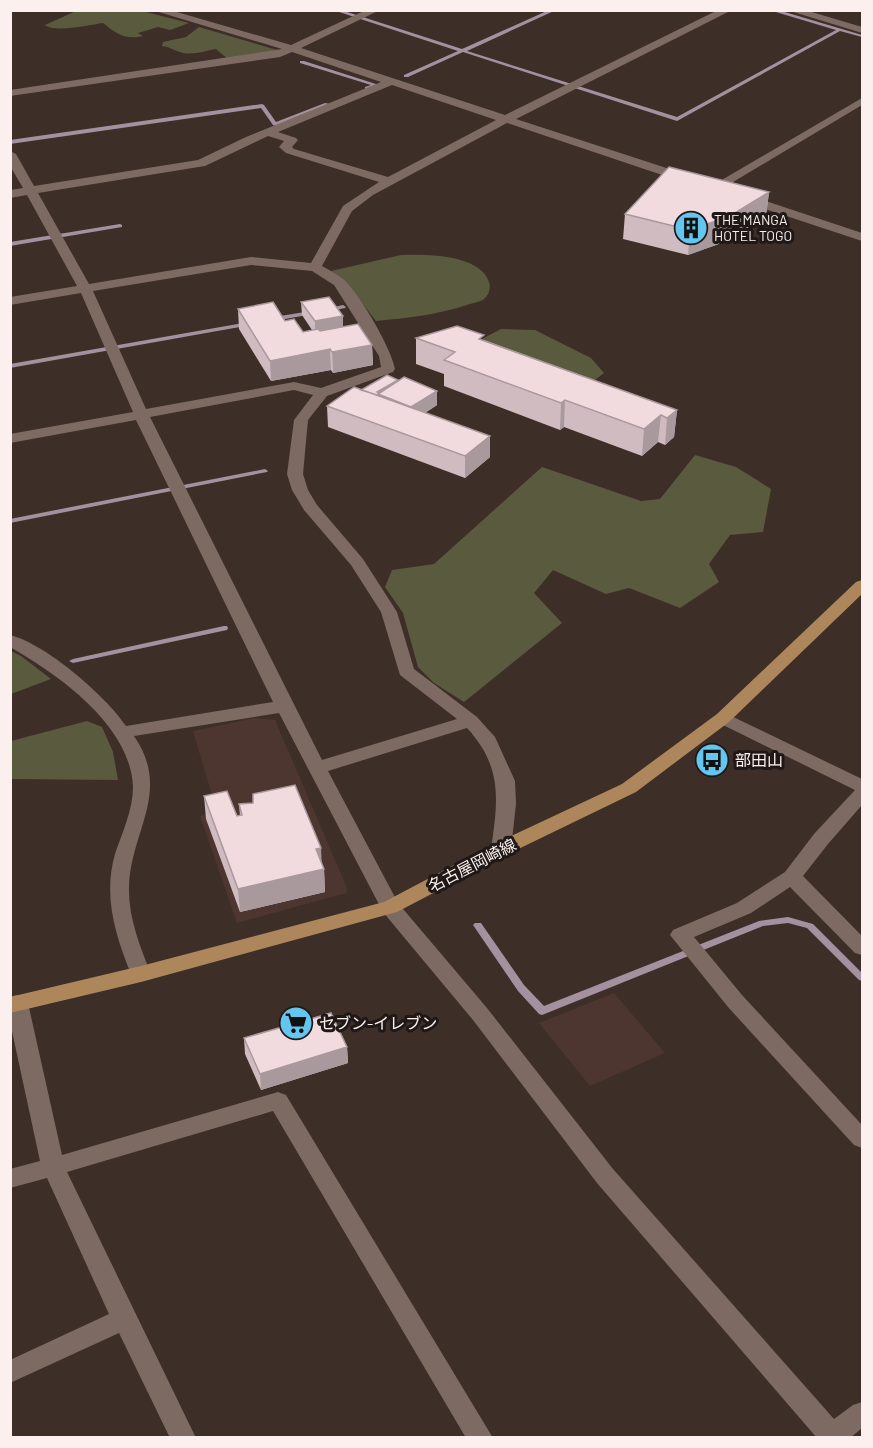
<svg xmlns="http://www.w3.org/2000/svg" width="873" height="1448" font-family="Barlow,'Noto Sans JP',sans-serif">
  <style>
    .built { fill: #4d362f }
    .green { fill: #5a5a3e }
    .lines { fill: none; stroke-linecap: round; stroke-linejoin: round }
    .stream { fill: #a4909e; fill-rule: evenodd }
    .minor { fill: #7c6a63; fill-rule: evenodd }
    .major { fill: #ad875b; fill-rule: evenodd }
    .wall { fill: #d0bcc0 }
    .shaded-wall { fill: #a9999c }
    .building { fill: #f2dbdf; stroke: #a9999c; stroke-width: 1.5 }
    .labels { text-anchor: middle; stroke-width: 6; stroke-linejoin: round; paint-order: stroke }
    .far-poi-label { font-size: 14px; fill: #fbf0ed; stroke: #1f1816; text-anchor: start }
    .poi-label { font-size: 16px; fill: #fbf0ed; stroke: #1f1816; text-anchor: start }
    .street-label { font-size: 16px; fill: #fbf0ed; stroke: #1f1816 }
  </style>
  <rect width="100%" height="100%" fill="#3e2e28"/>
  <path class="built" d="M255,718L275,720L347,888L346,893L237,923L200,816L217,812L193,731Z
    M614,993L665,1053L590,1086L539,1023Z"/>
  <path class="green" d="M76,11H142L189,23L170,30L158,27L138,33L143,36C124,40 117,34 103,23C89,25 56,33 45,25Z
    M199,27L277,50L229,60L216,49C205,51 191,56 180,52C173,50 170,47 162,46L163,42L186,37Z
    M401,255C425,254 480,254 489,282C491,288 489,295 484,299C480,302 472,303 467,305C436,315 407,318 376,321L352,290L331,271Z
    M501,329L535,330L591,358L604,373L575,395L463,349Z
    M695,455L736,467L771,489L763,532L730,535L709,564L719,582L680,608L629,588L606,594L553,570L534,593L562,623L464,702L434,683L418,667L403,613L385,587L392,570L434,564L542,467L641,501L660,499Z
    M11,651L21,656L51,679L11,694Z
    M87,721L102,727L113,752L118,780L11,779V741Z"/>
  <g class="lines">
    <path class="stream" d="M333,10H341L462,49L549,10H556L467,51L677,117L836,30L769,10H778L862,35V37L840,31L677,121L463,52L408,77H404V75L458,51Z
      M300,61H304L379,85L369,89H365V87L371,85L300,63Z
      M325,103L330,104L275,126L273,125L261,108L10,144V140L262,104L264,105L276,122Z
      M120,224L122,225V227L10,246V242Z
      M343,305L346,307L345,308L327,312L324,310L325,309Z
      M311,311L314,313L313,314L274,321L271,319L274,317Z
      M249,322L251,323V325L10,368V364Z
      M265,469L268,471L267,472L10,523V519Z
      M224,626H227L228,628L227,630L73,663L69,661L73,659Z
      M788,917L813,924L862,973V981L859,980L807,928L788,923L763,926L542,1015L539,1014L518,991L473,925L475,923H481L524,985L544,1006L759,921Z"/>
    <path class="minor" d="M152,10H170L291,45L366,10H380L301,48L505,115L718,10H732L516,119L691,176V182H683L507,123L373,195L352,211L322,266C329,270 337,274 343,279C358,291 392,349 395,369L393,372L327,396L308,420L303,474L308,490L317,505L363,559L397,612L414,669L477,717L495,737L515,781L516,804L511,849L508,854L501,856L494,854L491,849C498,801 503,767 467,728L328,771L398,903L487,1008L613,1169L834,1419L853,1405L862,1402V1428L850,1438H817L597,1183L473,1020L383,912L279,713L134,736C172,791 131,830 129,886C128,917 140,946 151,974L148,979L141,982L134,979L131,974C115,934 103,896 115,854C122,833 133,810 133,787C131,726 59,675 10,647V635C46,644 106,696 126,726L273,702L136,420L10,443V434L133,412L81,293L10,305V297L77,286L27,195L10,198V190L23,188L10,166V151L16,154L34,186L198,160L246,137L381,82L292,52L280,57L10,96V90L282,49ZM392,85L496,120L388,177L294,149L292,147L298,140L296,138L278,132ZM268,136L284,141L279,147L286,153L379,182L343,206L311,263L251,257L89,284L38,193L205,166ZM251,265L312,271L334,285L379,356L381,367L321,388L294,382L146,409L93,291ZM294,390L313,395L294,420L287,474L292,490L304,510L351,565L381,612L400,675L457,719L322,760L150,417Z
      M787,10H805L862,27V33Z
      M862,98V105L718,191L714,192L708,188Z
      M745,194L862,233V241L741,201L739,198Z
      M723,712L862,779V805L828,844L803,876L862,936V955L855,953L790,887L751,913L694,937L742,995L862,1125V1148L854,1145L728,1007L670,935L673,930L737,903L785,872L814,834L855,790L717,722L714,718L717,714Z
      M17,995L24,997L28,1003L62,1155L278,1092L286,1095L493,1438H466L273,1111L67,1172L196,1438H170L119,1333L10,1383V1360L109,1314L47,1178L10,1188V1169L40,1161L10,1022V997Z"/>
    <path class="major" d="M862,580V594L729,722L636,792L508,854L397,912L141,982L10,1013V997L141,966L384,902L494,844L622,784L717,714L856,582Z"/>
  </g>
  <path class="wall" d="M769,192L766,216L727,241L688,255L623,239L625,214Z
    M301,302L343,316V327L372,345L373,365L333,373L331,370L271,381L239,329L238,309L285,321L303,332L312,330L302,315Z
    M416,338L484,340L677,410L674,437L665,445L658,442L642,456L564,427L560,430L444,386V374L416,364Z
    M398,382L437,405L425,413L490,457L465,478L328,427L327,406L361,390Z
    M204,796L237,816H240L239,804L322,864L324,869L325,892L240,912L206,819Z
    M244,1038L347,1047L348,1063L261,1090L245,1054Z"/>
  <path class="shaded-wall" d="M769,192L766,216L727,241L688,255L690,230Z
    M343,316V330L315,335V321Z
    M372,345L373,365L333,373L332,352Z
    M330,349L331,370L271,381L270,361Z
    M398,380V388L378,394L377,392Z
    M437,391V405L411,422L410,408Z
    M565,400L564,427L560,430L561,403Z
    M677,410L674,437L665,445L667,418Z
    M661,415L658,442L642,456L644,429Z
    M490,436V457L465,478V456Z
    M321,848L322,869H324L325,892L240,912L238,889L316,849Z
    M347,1047L348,1063L261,1090L260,1074Z"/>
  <path class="building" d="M669,167L769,192L730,216L690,230L625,214Z
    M329,297L343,316L315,321L301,302Z
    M273,302L285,321L294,319L303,332L318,329L320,331L358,324L372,345L332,352L330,349L270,361L238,309Z
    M457,326L484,335L479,339L677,410L667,418L661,415L644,429L565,400L561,403L444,360L455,352L416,338Z
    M387,375L398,380L377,392L379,393L377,395L361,390Z
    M404,377L437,391L411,407L378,394Z
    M354,387L490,436L465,456L327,406Z
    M295,785L321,848L316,849L324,869L238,889L204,796L227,791L237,816L242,815L239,804L253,803V794Z
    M331,1013L347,1047L260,1074L244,1038Z"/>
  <defs>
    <g id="building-disc" transform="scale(1.725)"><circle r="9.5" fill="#64c5ee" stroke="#1f1816"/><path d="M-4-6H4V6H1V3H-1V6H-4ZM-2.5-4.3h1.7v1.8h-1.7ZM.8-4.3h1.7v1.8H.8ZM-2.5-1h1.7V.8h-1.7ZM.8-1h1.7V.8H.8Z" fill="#111"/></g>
    <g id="bus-disc" transform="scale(1.725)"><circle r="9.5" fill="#64c5ee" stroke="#1f1816"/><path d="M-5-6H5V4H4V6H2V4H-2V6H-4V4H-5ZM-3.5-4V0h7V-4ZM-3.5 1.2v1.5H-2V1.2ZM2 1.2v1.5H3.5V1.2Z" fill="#111"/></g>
    <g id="supermarket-disc" transform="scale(1.725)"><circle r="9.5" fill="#64c5ee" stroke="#1f1816"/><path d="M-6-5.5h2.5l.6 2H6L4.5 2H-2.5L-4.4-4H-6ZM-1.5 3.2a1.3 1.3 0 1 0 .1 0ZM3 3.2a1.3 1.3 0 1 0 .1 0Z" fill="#111"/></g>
  </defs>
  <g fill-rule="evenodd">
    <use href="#building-disc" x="691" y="228"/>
    <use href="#bus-disc" x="712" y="760"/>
    <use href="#supermarket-disc" x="296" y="1023"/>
  </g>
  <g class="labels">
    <g class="far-poi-label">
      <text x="714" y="225">THE MANGA<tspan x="714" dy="16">HOTEL TOGO</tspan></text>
    </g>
    <g class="poi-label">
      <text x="735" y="766">部田山</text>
      <text x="319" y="1029">セブン-イレブン</text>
    </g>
    <g class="street-label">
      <text transform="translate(472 865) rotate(-27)" y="6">名古屋岡崎線</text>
    </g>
  </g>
  <rect width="873" height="1448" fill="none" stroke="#fbf0ed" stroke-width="24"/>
</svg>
